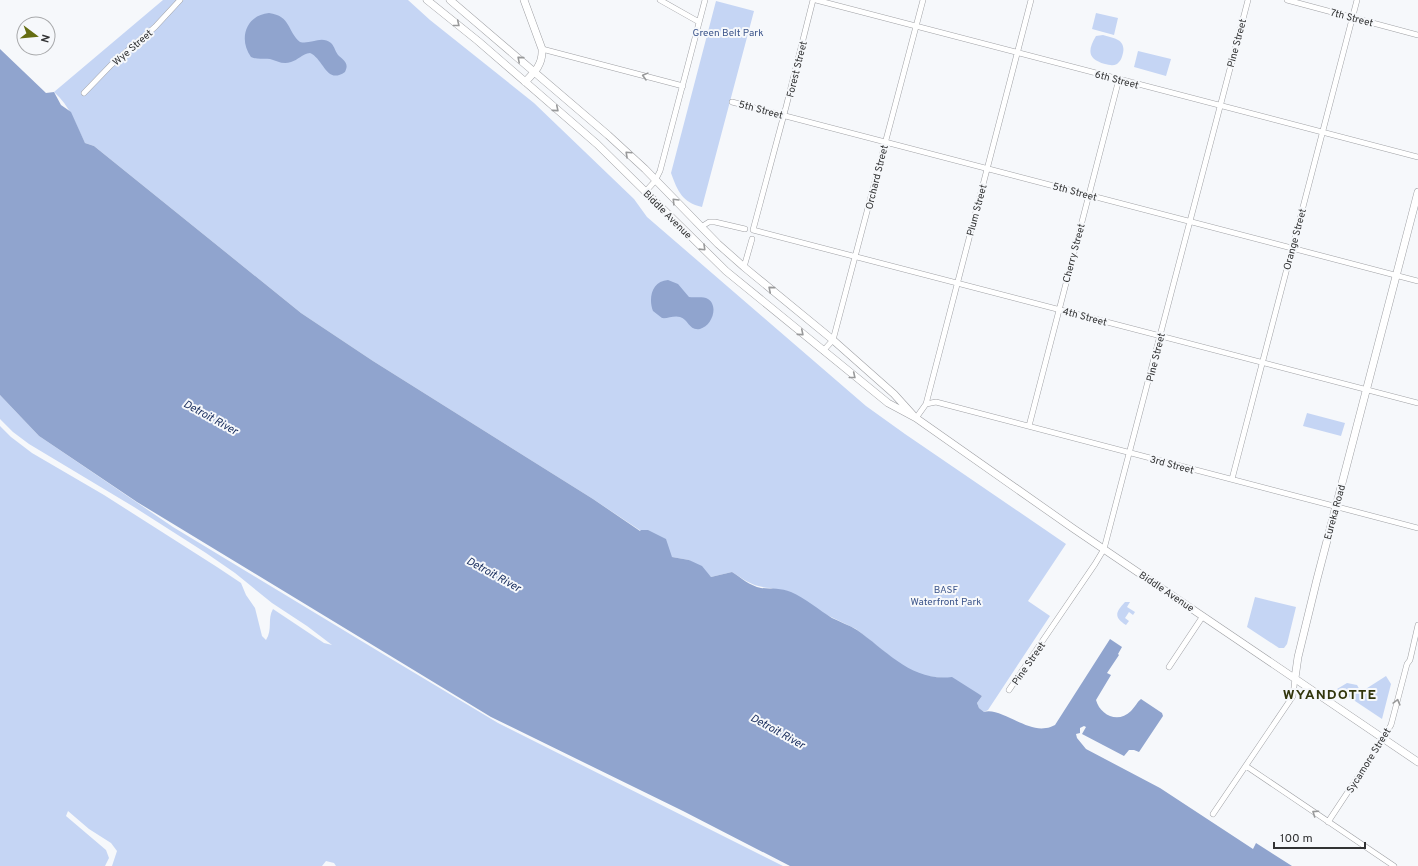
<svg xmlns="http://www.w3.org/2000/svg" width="1418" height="866" font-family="Overpass,sans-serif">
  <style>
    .green { fill: #c5d5f4 }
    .water { fill: #90a4ce }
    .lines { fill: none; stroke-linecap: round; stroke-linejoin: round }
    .street-casing { stroke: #9fa0a4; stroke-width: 6 }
    .secondary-casing { stroke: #9fa0a4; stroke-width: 8 }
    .street { stroke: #fff; stroke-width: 5 }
    .secondary { stroke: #fff; stroke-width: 7 }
    .oneway { stroke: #98999a }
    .labels { text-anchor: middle; stroke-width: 4; stroke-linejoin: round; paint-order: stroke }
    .street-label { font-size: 10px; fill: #323334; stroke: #f6f8fb }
    .park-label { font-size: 10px; fill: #3b548a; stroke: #f6f8fb }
    .water-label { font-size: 11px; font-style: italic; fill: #112658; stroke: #f6f8fb }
    .district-label { font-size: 14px; font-weight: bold; letter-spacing: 1px; fill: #31350c; stroke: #f6f8fb }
  </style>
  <rect width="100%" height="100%" fill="#f6f8fb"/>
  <path class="green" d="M163,0H408L430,20L534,103L634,199L647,217L866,406L905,434L1066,544L1028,601L1050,616L988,710L984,712L979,708L977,703L982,696L943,678L926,676L914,672L897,662L856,629L771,588C753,587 746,581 732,572L711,577L689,560L672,557L641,531L593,499L373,361L301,313L94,146L85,143C76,125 70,106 54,92Z
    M716,1L754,11L702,207C682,202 678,192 671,173Z
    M1096,13L1118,18L1114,35L1092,29Z
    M1103,35C1113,38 1126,39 1123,53C1122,57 1121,61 1117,64C1113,66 1109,65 1105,64C1088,59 1087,51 1096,36Z
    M1138,51L1171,59L1166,76L1134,67Z
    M0,395L39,436L173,527L383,654L498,723L783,866H336L334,863L326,861L322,866H112L117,851L111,843L89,829L68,811L66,816L106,850L109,858L105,866H0V426L11,437L32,453L104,495L217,567L241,583L246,595L255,608L262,636L266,640C273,629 267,619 273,609L324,643L332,645L307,626L272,603L235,573L206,553L134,507L29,444L13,432L0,419Z
    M1307,413L1345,423L1341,436L1303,426Z
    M1255,597L1296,607L1287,644L1284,648H1279L1247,627Z
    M1125,602H1130L1127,607L1135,612L1133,615L1129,612L1125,618L1129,621L1126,625C1114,617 1115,613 1125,602Z
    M1386,676L1391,684L1382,719L1337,689L1347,683L1357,685L1361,692Z"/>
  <path class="water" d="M269,13C291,16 287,31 300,42C310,45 321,35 331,43C335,47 335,52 339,56C345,61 349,64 345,72C326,85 324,59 310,53C302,54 298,60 291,62C283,65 277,61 270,59C263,58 258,60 251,57C238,39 246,15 269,13Z
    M0,49L46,93L54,92L61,105L71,112L85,143L94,146L301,313L373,361L593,499L640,531L641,530H648L666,539L672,557L689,560L702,566L711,577L732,572C740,577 750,586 761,588C771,589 781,588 791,592C805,598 819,610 832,618C840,622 849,625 857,630C887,651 912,682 952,677L982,696L977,703L979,708L984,712C1000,707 1026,732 1046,728C1049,728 1052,726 1055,725L1110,639L1122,647L1118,654L1119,655L1107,673L1111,675L1096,700C1100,715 1118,724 1131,711C1135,707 1137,702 1141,699L1162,713L1163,716L1139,752L1134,750H1129L1124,756L1082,734L1086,727L1084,726L1080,728V733L1076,734L1077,738L1086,749L1160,788L1253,849L1256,843L1292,866H790L683,811L491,717L137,502L39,436L0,395Z
    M668,280L678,284L689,297C695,298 703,296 708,299C719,306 712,326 700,329C689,331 689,320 680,317C674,315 667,319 662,318L653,311C648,298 652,281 668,280Z"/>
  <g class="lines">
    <g class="street-casing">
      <path id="street" d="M660,0L699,22
        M813,0L786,107L753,230L1418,403
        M816,0L1418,157
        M1287,0L1418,35
        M542,49L683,86
        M84,93L111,65L155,27L180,0
        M732,102L1418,281
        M646,191L655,181L660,171L705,0
        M701,227L709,222H715L745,229
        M744,267L752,239
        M823,351L833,340L923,0
        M926,404L936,402L1418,528
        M916,418L926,404L1031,0
        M1029,426L1119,79
        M1232,479L1357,0
        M1169,667L1203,616
        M1009,690L1095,564L1104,549L1248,0
        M1246,766L1394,866
        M1213,814L1293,696L1295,678
        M1328,822L1375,751L1391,725L1407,664L1410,660L1418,625"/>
    </g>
    <g class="secondary-casing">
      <path id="secondary" d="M427,0L478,41L597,144L726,271L888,403L916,418L1074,529L1418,762
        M450,0L608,135L645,169L718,244L744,267L833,340L894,394L913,415
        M524,0L542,49C543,64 535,72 525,82
        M1295,678L1298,657L1317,579L1418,192"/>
    </g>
    <use href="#street" class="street"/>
    <use href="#secondary" class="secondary"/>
  </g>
  <defs><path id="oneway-chevron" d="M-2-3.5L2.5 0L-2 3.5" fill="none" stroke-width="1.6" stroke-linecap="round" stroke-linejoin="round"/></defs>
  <g class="oneway">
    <use href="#oneway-chevron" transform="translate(457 24) rotate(39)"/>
    <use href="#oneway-chevron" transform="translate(520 59) rotate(-139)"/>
    <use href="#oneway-chevron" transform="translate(645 76) rotate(-165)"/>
    <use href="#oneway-chevron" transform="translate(556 109) rotate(40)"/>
    <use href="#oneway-chevron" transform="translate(628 154) rotate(-137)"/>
    <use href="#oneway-chevron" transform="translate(675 201) rotate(-135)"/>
    <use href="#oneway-chevron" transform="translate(703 248) rotate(44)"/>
    <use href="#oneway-chevron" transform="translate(771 289) rotate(-140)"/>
    <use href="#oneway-chevron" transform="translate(801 333) rotate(40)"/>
    <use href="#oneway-chevron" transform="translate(853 376) rotate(39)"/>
    <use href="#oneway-chevron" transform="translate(1397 702) rotate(-75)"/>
    <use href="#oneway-chevron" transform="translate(1315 813) rotate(-146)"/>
  </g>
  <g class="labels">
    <g class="street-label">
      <text transform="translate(1352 17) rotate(15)" y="4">7th Street</text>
      <text transform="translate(1236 43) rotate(-75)" y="4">Pine Street</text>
      <text transform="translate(132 47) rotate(-41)" y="4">Wye Street</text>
      <text transform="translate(796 69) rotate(-76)" y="4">Forest Street</text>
      <text transform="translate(1117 79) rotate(15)" y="4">6th Street</text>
      <text transform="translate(761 109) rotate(15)" y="4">5th Street</text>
      <text transform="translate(876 177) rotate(-76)" y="4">Orchard Street</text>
      <text transform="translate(1075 191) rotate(15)" y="4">5th Street</text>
      <text transform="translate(976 210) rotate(-75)" y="4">Plum Street</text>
      <text transform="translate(668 214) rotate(45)" y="4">Biddle Avenue</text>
      <text transform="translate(1294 239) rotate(-75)" y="4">Orange Street</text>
      <text transform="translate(1073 253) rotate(-75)" y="4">Cherry Street</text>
      <text transform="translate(1085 316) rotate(15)" y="4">4th Street</text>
      <text transform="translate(1155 357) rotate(-76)" y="4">Pine Street</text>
      <text transform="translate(1172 464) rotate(15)" y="4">3rd Street</text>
      <text transform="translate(1334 512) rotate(-75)" y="4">Eureka Road</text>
      <text transform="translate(1167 591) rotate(34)" y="4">Biddle Avenue</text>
      <text transform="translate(1028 663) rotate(-55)" y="4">Pine Street</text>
      <text transform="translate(1368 760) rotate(-58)" y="4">Sycamore Street</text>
    </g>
    <g class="park-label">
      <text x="728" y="36">Green Belt Park</text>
      <text x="946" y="593">BASF<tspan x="946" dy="12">Waterfront Park</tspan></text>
    </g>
    <g class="water-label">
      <text transform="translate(211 417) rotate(29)" y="4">Detroit River</text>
      <text transform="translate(494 574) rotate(29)" y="4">Detroit River</text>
      <text transform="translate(778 731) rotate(29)" y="4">Detroit River</text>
    </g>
    <g class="district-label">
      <text x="1330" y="699">WYANDOTTE</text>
    </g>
  </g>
  <g transform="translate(36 36) rotate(106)"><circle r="19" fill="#f6f8fb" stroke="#a8a9ab"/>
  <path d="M0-3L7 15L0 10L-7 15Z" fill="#656d12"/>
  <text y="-6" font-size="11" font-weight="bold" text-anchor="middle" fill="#323334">N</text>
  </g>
  <path d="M1274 842v6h91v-6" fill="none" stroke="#323334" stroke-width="2"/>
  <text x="1280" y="842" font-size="12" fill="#323334" stroke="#f6f8fb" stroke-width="3" paint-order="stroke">100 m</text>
</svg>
